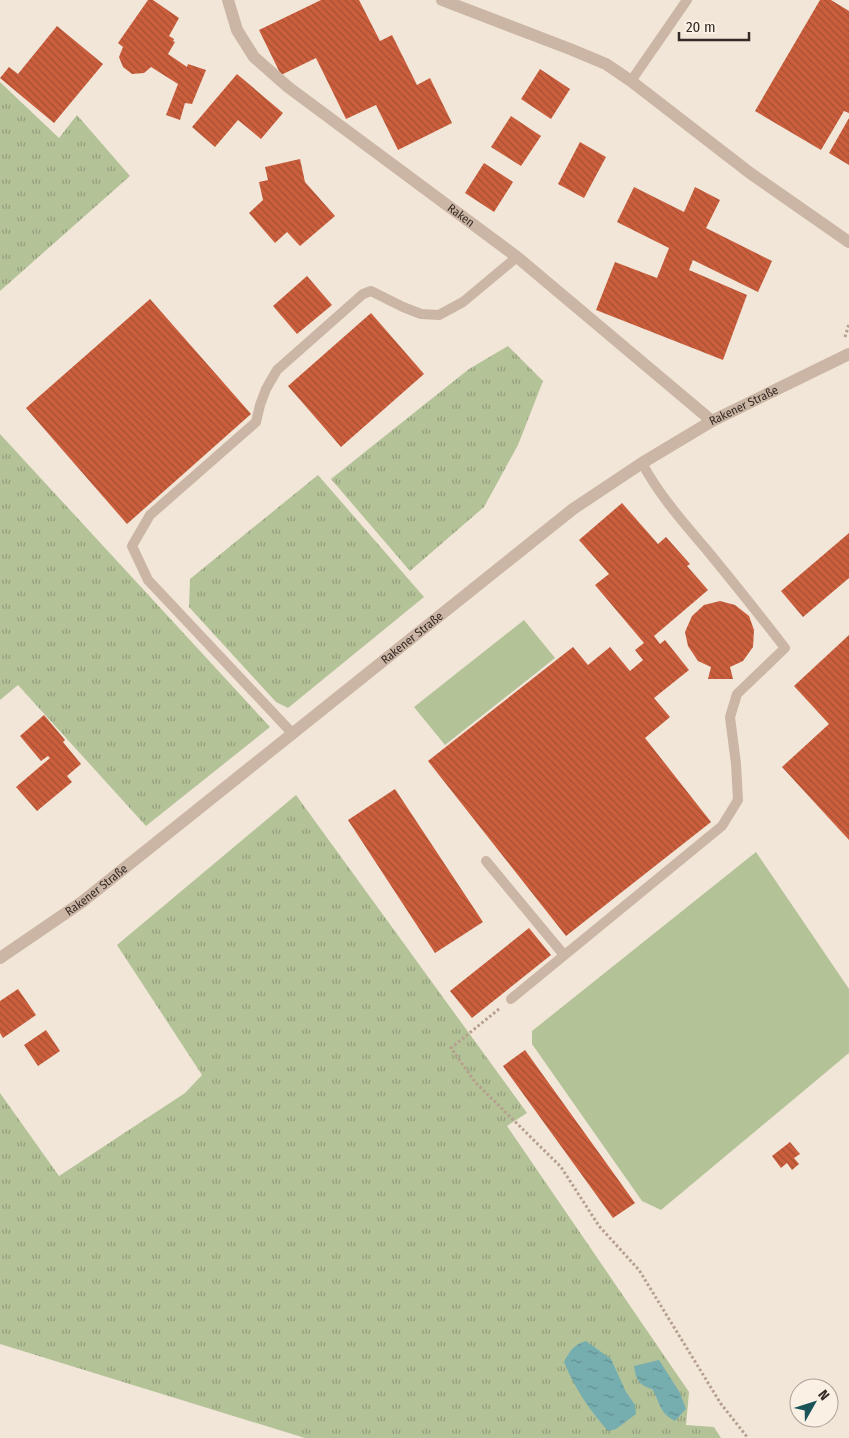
<svg xmlns="http://www.w3.org/2000/svg" width="849" height="1438" font-family="'Fira Sans Condensed',sans-serif">
  <style>
    .grass { fill: url(#grass-tufts) }
    .pitch { fill: #b4c298 }
    .water { fill: url(#water-ripples) }
    .building { fill: url(#building-back-hatch) }
    .lines { fill: none; stroke-linecap: round; stroke-linejoin: round }
    .path { stroke: #b69f8e; stroke-width: 3; stroke-dasharray: 2.5 2.5; stroke-linecap: butt }
    .service { stroke: #cbb5a4; stroke-width: 10 }
    .minor { stroke: #cbb5a4; stroke-width: 12 }
    .labels { text-anchor: middle; stroke-width: 4; stroke-linejoin: round; paint-order: stroke }
    .street-label { font-size: 12px; fill: #352b26; stroke: #faf0e4 }
  </style>
  <defs>
    <pattern id="grass-tufts" width="24" height="20" patternUnits="userSpaceOnUse" patternTransform="scale(1.25)"><rect width="24" height="20" fill="#b4c298"/><path d="M3 7l-1-3M5 7V3M7 7l1-3M15 17l-1-3M17 17v-4M19 17l1-3" fill="none" stroke="#939e7c"/></pattern>
    <pattern id="water-ripples" width="26" height="14" patternUnits="userSpaceOnUse" patternTransform="scale(1.25)"><rect width="26" height="14" fill="#76aeb0"/><path d="M2 4q2-2 4 0t4 0M15 11q2-2 4 0t4 0" fill="none" stroke="#628e8f"/></pattern>
    <pattern id="building-back-hatch" width="6" height="6" patternUnits="userSpaceOnUse" patternTransform="scale(1.25)"><rect width="6" height="6" fill="#cb5f3d"/><path d="M-1 5l2 2M0 0l6 6M5-1l2 2" fill="none" stroke="#a64f33"/></pattern>
  </defs>
  <rect width="100%" height="100%" fill="#f2e6d8"/>
  <path class="grass" d="M0,82L59,138L77,115L130,176L0,291Z
    M508,346L543,381L518,445L484,507L410,571L331,479L469,369Z
    M0,434L270,727L146,826L18,685L0,700Z
    M318,475L424,597L288,708L276,702L189,607L190,579Z
    M296,795L527,1113L507,1126L689,1392L686,1425L714,1427L721,1438H305L0,1344V1093L59,1176L185,1093L202,1075L117,945Z"/>
  <path class="pitch" d="M524,620L555,658L445,745L414,707Z
    M756,852L849,989V1053L661,1210L642,1201L532,1044V1031Z"/>
  <path class="water" d="M586,1341L611,1359L626,1392L635,1405L636,1414L616,1429L608,1431C590,1411 574,1387 564,1362C570,1350 574,1345 586,1341Z
    M659,1360L680,1393L686,1409L675,1421C658,1412 661,1403 652,1389C639,1385 636,1380 634,1366Z"/>
  <path class="building" d="M148,0H153L179,18L169,36L174,39L173,41L175,42L168,54L187,67L188,64L206,70L192,104L185,103L180,120L166,115L178,84L151,67L144,73L132,74L123,67L119,57L123,47L118,43Z
    M321,0H359L380,41L392,35L417,85L430,78L452,123L398,150L376,105L346,119L316,58L281,75L259,30Z
    M820,0H831L849,11V113L844,111L821,150L755,111Z
    M57,26L103,64L54,123L0,78L9,67L18,74Z
    M540,69L570,89L551,119L521,99Z
    M237,74L283,113L261,139L238,120L215,147L192,127Z
    M511,116L541,136L521,166L491,147Z
    M849,118V165L829,153Z
    M580,142L606,157L584,198L558,184Z
    M300,159L305,182L335,216L300,246L287,232L275,243L249,213L263,200L259,182L268,180L265,167Z
    M484,163L513,182L494,212L465,193Z
    M634,187L684,212L695,187L720,200L706,228L772,261L758,292L693,260L689,270L747,295L723,360L596,310L615,262L657,278L669,248L617,222Z
    M307,276L332,305L297,334L273,306Z
    M150,299L251,414L127,524L26,408Z
    M371,313L424,374L341,447L288,386Z
    M622,503L658,544L666,537L690,564L687,566L708,590L654,636L660,644L665,640L689,670L654,698L670,717L645,738L711,822L566,936L428,761L573,647L588,665L610,647L630,671L643,660L635,650L644,643L595,585L609,574L579,540Z
    M849,533V578L803,617L781,591Z
    M720,601L735,605L749,616L754,630L753,647L743,661L730,667L733,679H708L711,667L698,661L688,646L685,632L692,616L704,605Z
    M849,635V840L782,767L829,724L794,686Z
    M44,715L65,740L63,742L81,764L67,776L72,782L37,811L16,787L50,758L48,756L41,761L20,736Z
    M395,789L483,922L435,953L348,820Z
    M529,928L551,955L472,1018L450,991Z
    M18,989L36,1015L3,1038L0,1033V1001Z
    M46,1030L60,1051L38,1066L24,1045Z
    M525,1050L635,1203L613,1218L503,1066Z
    M790,1142L800,1154L794,1158L799,1164L792,1170L787,1163L781,1168L772,1156Z"/>
  <g class="lines">
    <path class="path" d="M845,337L849,324
      M499,1009L451,1048L475,1082L561,1167L599,1226L639,1270L721,1404L748,1438"/>
    <path class="service" d="M631,81L687,0
      M293,734L148,580L132,546L150,515L256,422L260,405L266,389L277,370L363,294L371,291L403,307L421,314L439,315L463,302L517,257
      M486,861L564,955
      M511,999L722,826L738,800L736,764L730,717L737,694L785,648C759,614 733,582 706,549C683,522 659,495 642,463"/>
    <g class="minor">
      <path id="s1" d="M228,0L237,30L254,57L288,87L517,257L712,421"/>
      <path d="M442,0L570,49L606,64L631,81L750,173L849,242"/>
      <path id="s2" d="M0,958L82,902L573,509L642,463L712,421L849,354"/>
    </g>
  </g>
  <g class="labels">
    <g class="street-label">
      <text dy="4" stroke="none"><textPath href="#s1" startOffset="324">Raken</textPath></text>
      <text dy="4" stroke="none"><textPath href="#s2" startOffset="928">Rakener Straße</textPath></text>
      <text dy="4" stroke="none"><textPath href="#s2" startOffset="522">Rakener Straße</textPath></text>
      <text dy="4" stroke="none"><textPath href="#s2" startOffset="118">Rakener Straße</textPath></text>
    </g>
  </g>
  <g transform="translate(814 1403) rotate(51)"><circle r="24" fill="#faf0e4" stroke="#aba198"/>
  <path d="M0-4L9 19L0 12L-9 19Z" fill="#1a5458"/>
  <text y="-8" font-size="14" font-weight="bold" text-anchor="middle" fill="#352b26">N</text>
  </g>
  <path d="M679 32v8h70v-8" fill="none" stroke="#352b26" stroke-width="2.5"/>
  <text x="686" y="32" font-size="15" fill="#352b26" stroke="#faf0e4" stroke-width="4" paint-order="stroke">20 m</text>
</svg>
